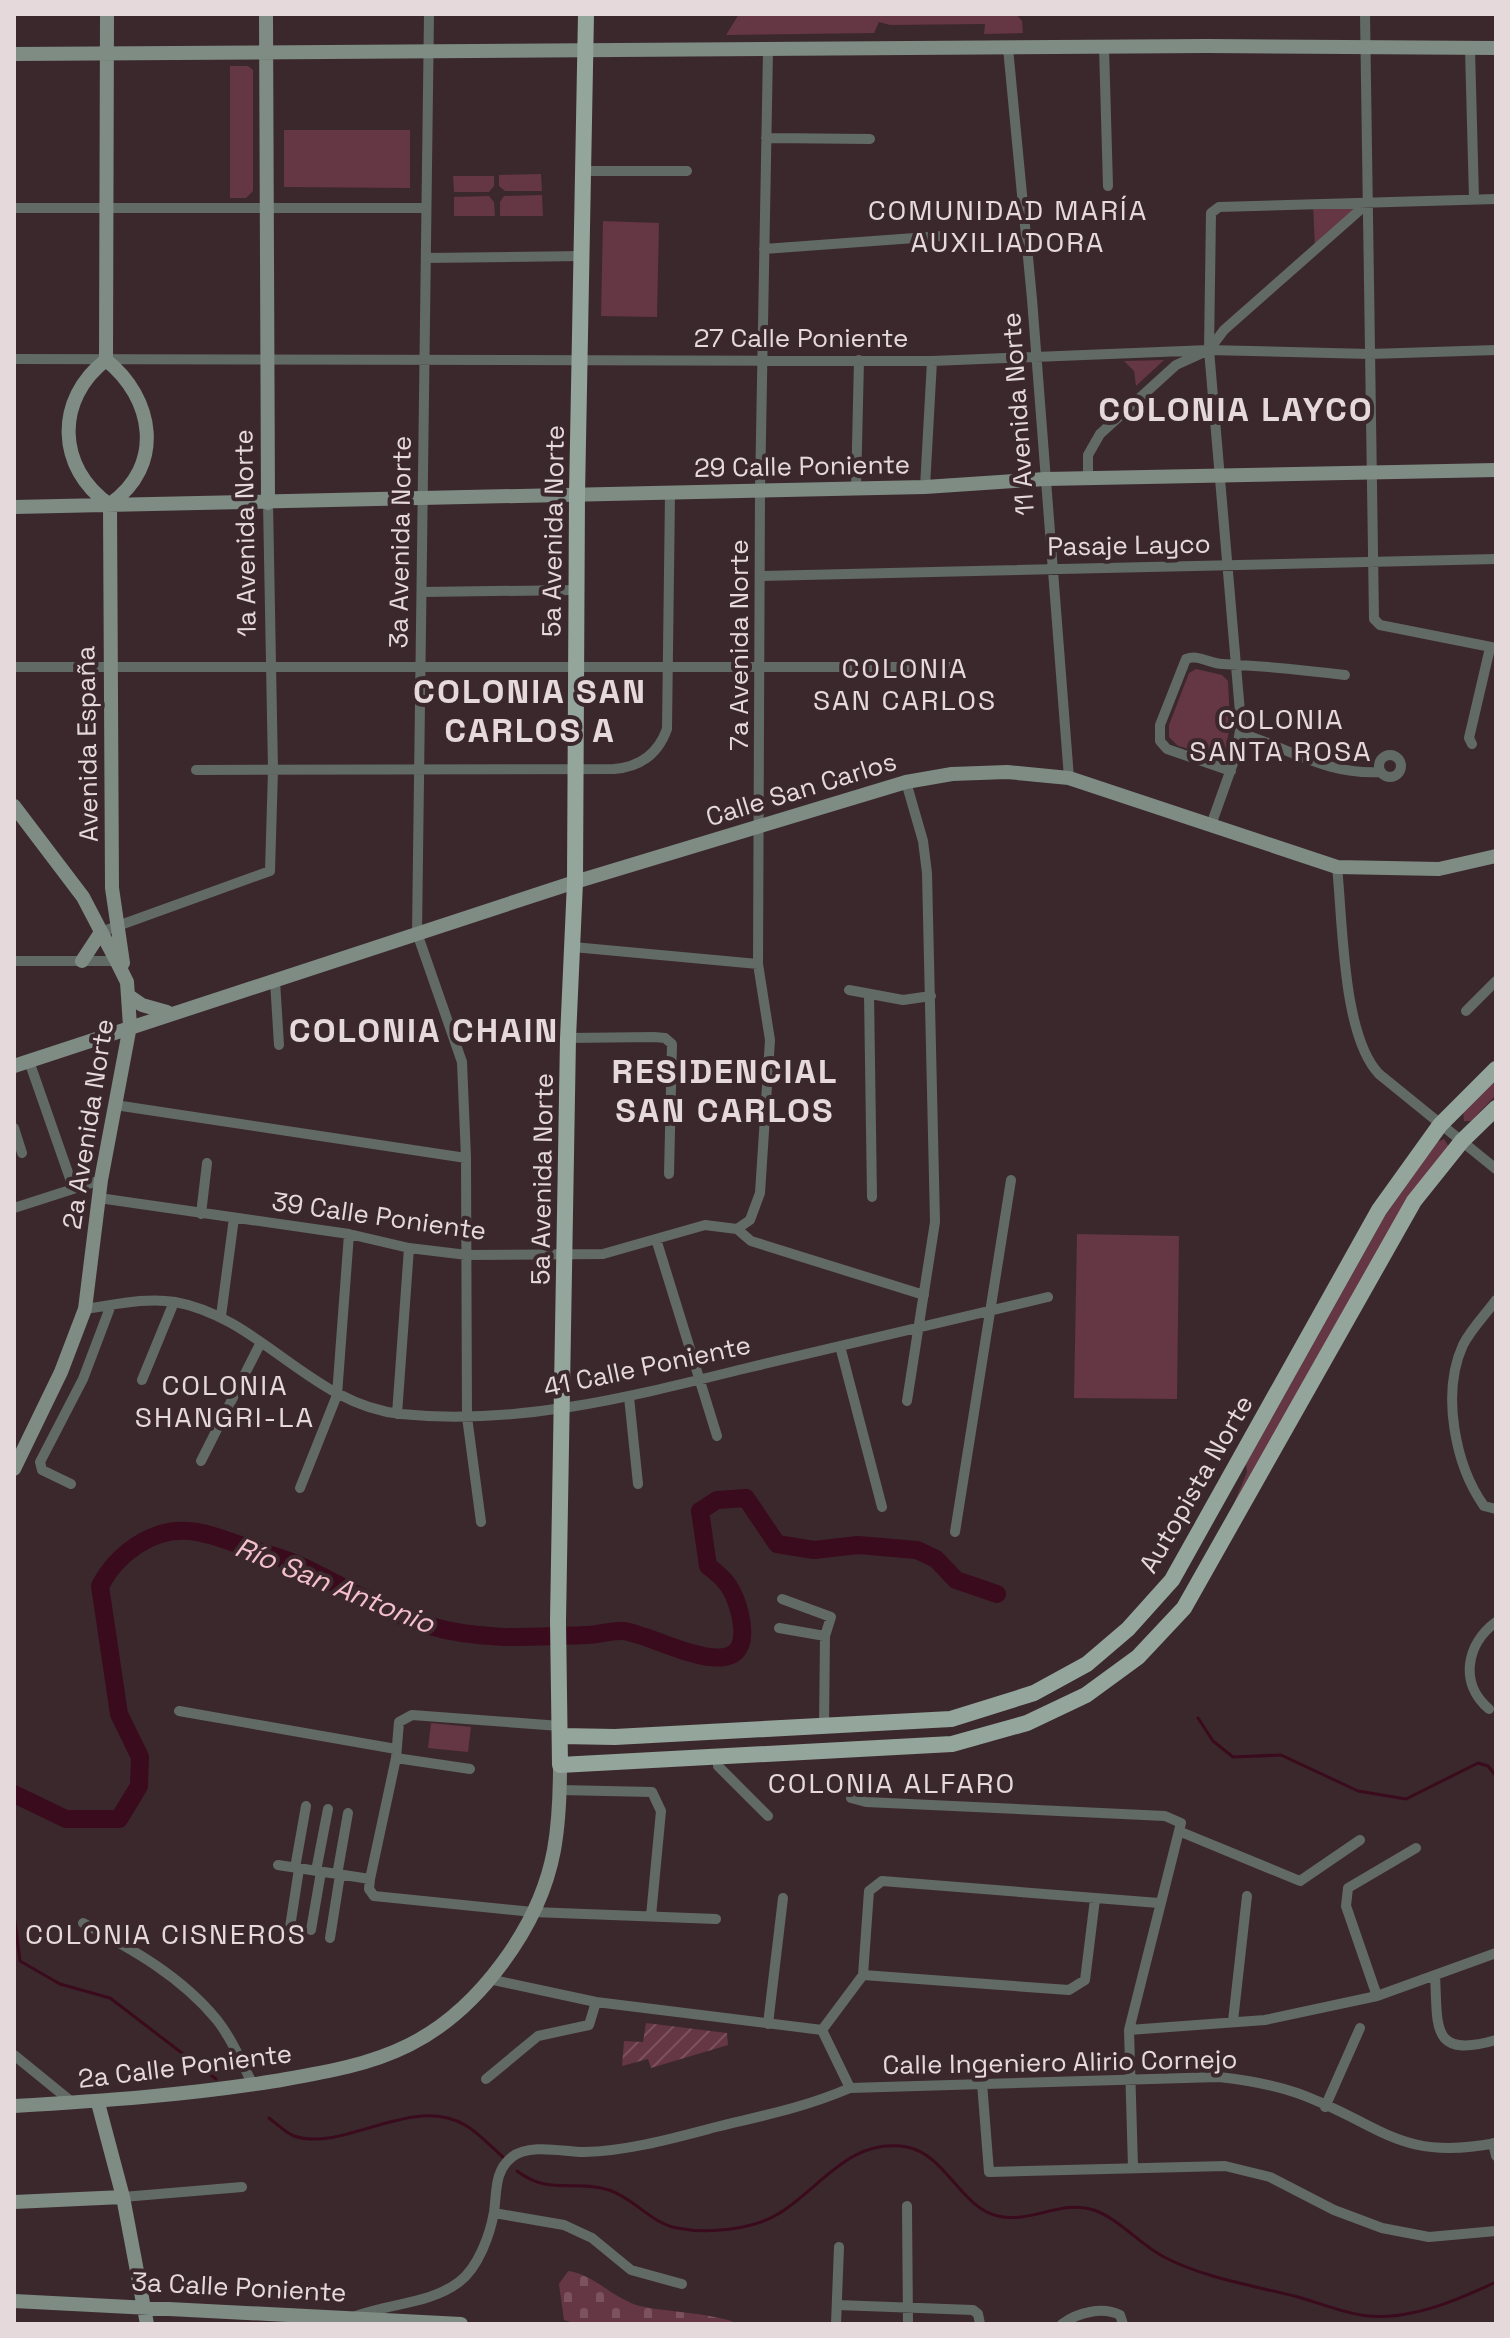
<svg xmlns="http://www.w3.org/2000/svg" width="1510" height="2338" font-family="'Space Grotesk',sans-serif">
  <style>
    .green { fill: #653643 }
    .cemetery { fill: url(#cemetery-stones) }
    .garden { fill: url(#garden-furrows) }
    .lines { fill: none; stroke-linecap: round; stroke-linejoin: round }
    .stream { stroke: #3a0b1c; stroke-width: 3 }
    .river { stroke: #3a0b1c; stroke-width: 18 }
    .street { stroke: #626a65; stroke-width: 10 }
    .secondary { stroke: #7e8c83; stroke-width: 14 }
    .primary { stroke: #94a59b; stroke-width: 16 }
    .labels { text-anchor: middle; stroke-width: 8; stroke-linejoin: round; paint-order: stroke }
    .street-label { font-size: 26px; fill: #e6d9dc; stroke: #3b282d }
    .neighbourhood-label { font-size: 28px; letter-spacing: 2px; fill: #e6d9dc; stroke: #3b282d }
    .water-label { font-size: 28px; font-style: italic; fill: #f5c0cc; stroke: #3b282d }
    .district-label { font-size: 34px; font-weight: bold; letter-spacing: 2px; fill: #e6d9dc; stroke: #3b282d }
  </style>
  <defs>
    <pattern id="cemetery-stones" width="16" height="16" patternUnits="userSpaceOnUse" patternTransform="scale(2)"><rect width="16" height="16" fill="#653643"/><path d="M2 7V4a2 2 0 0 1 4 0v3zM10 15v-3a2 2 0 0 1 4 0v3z" fill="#7b525e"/></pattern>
    <pattern id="garden-furrows" width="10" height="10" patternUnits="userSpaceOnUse" patternTransform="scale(2)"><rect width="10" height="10" fill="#653643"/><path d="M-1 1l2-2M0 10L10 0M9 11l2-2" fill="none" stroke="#7b525e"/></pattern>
  </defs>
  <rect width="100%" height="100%" fill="#3b282d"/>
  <path class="green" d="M739,14H1016L1022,21L1023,33L984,34L985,24L890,25L879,22L874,33L726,35Z
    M230,66H248L253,70V191L246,198H230Z
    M284,130H410V188L284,187Z
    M541,174L542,191H505L499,186V175Z
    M453,176H494V186L489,192H454Z
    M542,195L543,216H500V202L504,196Z
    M489,196L494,202L495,216H454V197Z
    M1369,202L1315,250L1313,203Z
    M603,221L659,223L657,317L601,316Z
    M1164,360L1136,386L1134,371L1124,361Z
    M1196,669L1222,675L1228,681L1230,724L1225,754L1221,757L1178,746L1169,737V725L1189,673Z
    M1496,1078V1095L1471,1121H1464L1463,1110Z
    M1444,1139L1449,1147L1232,1508L1247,1472L1246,1464L1385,1216L1437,1142Z
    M1077,1234L1179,1236L1177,1399L1074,1398Z
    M431,1723L471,1727L468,1752L428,1748Z"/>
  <path class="cemetery" d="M568,2271C594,2274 613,2299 640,2306C664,2312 717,2313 738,2324H577L564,2320L559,2284Z"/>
  <path class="garden" d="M646,2023L727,2033L728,2045L651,2068L648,2059L622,2066L624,2041L643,2042Z"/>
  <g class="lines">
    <path class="stream" d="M1198,1718L1213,1741L1233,1757L1281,1755L1358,1791L1406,1799L1478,1763L1488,1766L1496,1776
      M14,1914L20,1961L60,1984L110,1998L216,2079
      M269,2118C277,2124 286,2133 294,2136C344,2153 410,2094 465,2125C478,2132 491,2147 503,2157
      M517,2171C550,2196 574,2179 609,2190C634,2198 652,2224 677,2228C707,2234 752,2230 778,2214C821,2188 849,2137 907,2147C945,2154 961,2208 998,2216C1030,2224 1062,2199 1094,2210C1121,2220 1139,2244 1164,2257C1204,2278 1255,2286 1298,2297C1320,2303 1345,2314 1368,2316C1381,2317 1398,2316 1411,2313C1439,2308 1470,2294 1496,2282"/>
    <path class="river" d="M14,1794L66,1819H119L139,1786L140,1757L119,1714L100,1586C116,1555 151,1528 188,1531C208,1532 227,1541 246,1547C265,1554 285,1558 303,1567C346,1587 384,1613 430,1626C481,1641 534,1637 587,1635C599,1635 611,1630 623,1631C656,1634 759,1699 740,1614C734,1590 727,1580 708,1566L700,1511L717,1500L746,1498L777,1544L814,1550L858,1545L917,1550L936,1559L956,1580L997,1594"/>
    <path class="street" d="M429,14L417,933L462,1062L466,1158L467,1417L481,1522
      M1365,14L1374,619L1380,625L1496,648
      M1104,47L1108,186
      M1008,48L1032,299L1069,778
      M1470,49L1474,199
      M766,138L870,139
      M584,171H687
      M14,208H424
      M764,249L942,236
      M426,258L582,256
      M14,359L932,361L1209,350L1370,354L1496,350
      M1088,479V455L1100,434L1176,365L1209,350L1224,330L1369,202
      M925,487L932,361
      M856,489L859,360
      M762,576L1496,559
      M422,592L577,590
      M14,667H961
      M1240,733C1291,749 1326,775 1381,772
      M1472,744L1469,738L1490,648
      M1379 766a11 11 0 1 1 22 0a11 11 0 1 1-22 0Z
      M196,770L614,769C640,767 658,754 667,729L670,493
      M1231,771L1167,749L1160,741V725L1186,659C1199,654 1210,664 1223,664C1264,666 1304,670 1345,675
      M906,782L923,841L927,873L935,1222L907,1401
      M1211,825L1236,755L1241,724L1209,350L1211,213L1219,207L1496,199
      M1337,867C1343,922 1342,1035 1379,1074L1496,1169
      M101,932L270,871L273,770L268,503
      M573,947L758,964
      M14,961H121
      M275,981L279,1045
      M849,990L903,1000L931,996
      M869,994L872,1197
      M1466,1011L1496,981
      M568,1038L654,1037L665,1038L672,1044L669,1174
      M29,1061L73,1187
      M115,1105L466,1158
      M14,1128L22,1153
      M99,1198L349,1234L409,1248L467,1255L603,1254L705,1225L737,1229L751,1241L924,1295
      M14,1208L101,1180
      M201,1214L207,1163
      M737,1229L750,1220L760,1193L770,1040L758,964L760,491L768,50
      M656,1239L717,1436
      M1496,1300C1486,1314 1471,1329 1463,1345C1441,1393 1455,1465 1484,1506L1496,1509
      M85,1309C114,1305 146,1297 175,1302C260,1317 312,1405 401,1414C519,1426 633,1396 747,1368C848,1345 948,1321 1048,1297
      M221,1316L234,1218
      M840,1346L882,1507
      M142,1380L174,1302
      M629,1397L638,1484
      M397,1414L409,1248
      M201,1461L260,1344
      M71,1484L42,1470L40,1462L83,1379L111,1305
      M300,1488L337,1395L349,1234
      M955,1532L1011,1180
      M782,1599L831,1617L825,1636L824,1726
      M779,1628L825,1636
      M1489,1709C1459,1684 1466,1644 1496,1622
      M179,1711L396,1749
      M560,1726L412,1715L399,1722L396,1758L370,1879L369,1889L374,1896L533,1912L716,1919
      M396,1758L470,1769
      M718,1758V1766L768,1816
      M560,1790L652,1792L661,1811L651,1916
      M851,1798L866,1802L1165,1816L1181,1823L1129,2030L1133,2167
      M1181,1832L1300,1881L1360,1840
      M278,1865L370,1879
      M295,1868L306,1806
      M316,1871L328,1809
      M337,1875L348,1813
      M83,1923C132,1949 181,1976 217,2020C232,2039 242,2063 253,2085
      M290,1927L299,1869
      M311,1930L321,1872
      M330,1938L340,1875
      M863,1975L1069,1990L1085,1980L1095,1899
      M1435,1975C1438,2027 1430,2059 1496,2040
      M489,1979L596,2002L822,2030
      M1377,1996L1346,1906L1348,1888L1416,1848
      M1233,2021L1247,1896
      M768,2024L783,1898
      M822,2030L863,1975L869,1891L882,1881L1159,1903
      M822,2030L850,2088
      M1129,2030L1265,2020L1377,1996L1496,1953
      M14,2055L73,2103
      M486,2079L538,2036L589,2025L596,2002
      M982,2083L989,2172L1225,2166L1270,2177L1334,2210L1382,2228L1429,2237L1496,2231
      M1325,2107L1360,2028
      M1493,2143L1496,2156
      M123,2197L242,2187
      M907,2206L908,2324
      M494,2213L564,2225L592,2238L631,2270L682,2284
      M837,2305L973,2310L978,2314L980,2324
      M356,2316C390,2303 430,2304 459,2282C478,2268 490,2235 494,2212C497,2192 494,2171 512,2157C530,2143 564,2152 584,2152C628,2151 674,2138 716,2127C765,2115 803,2108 850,2088L1219,2077C1246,2080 1271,2084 1297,2093C1381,2123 1397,2162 1496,2143
      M836,2324L839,2247
      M1062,2324C1077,2313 1102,2306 1120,2315L1123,2324"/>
    <path class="secondary" d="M266,14L268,503
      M14,54L1207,46L1496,48
      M106,360L107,14
      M106,360C55,399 56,468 110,505
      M106,360C154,398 165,466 110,504
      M110,505L112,888L123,963
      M14,507L925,487L1045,479L1496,470
      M14,806L83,897L117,962L127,982L130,1026L101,1180L85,1309L61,1372L14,1469
      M82,961L101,932
      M129,996L142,1005L167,1012
      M14,1066L575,882L906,782L952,774L1007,772L1069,778L1337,867L1439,869L1496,856
      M98,2103L123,2197L147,2324
      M14,2106C102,2101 188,2095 275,2081C321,2073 367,2066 409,2045C479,2010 540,1926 554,1850C559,1822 560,1792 560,1765
      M14,2202L123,2197
      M14,2301L461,2324"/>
    <path class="primary" d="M586,14L577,495L575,882L568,1038L558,1621L560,1765L952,1744L1027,1723L1086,1695L1138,1657L1184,1608L1414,1201L1462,1141L1496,1108
      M561,1736L615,1737L951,1719L1034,1693L1087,1664L1128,1629L1172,1580L1379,1210L1440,1125L1496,1069"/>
  </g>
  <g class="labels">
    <g class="street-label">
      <text x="801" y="347">27 Calle Poniente</text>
      <text transform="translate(1018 414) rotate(-94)" y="9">11 Avenida Norte</text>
      <text transform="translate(802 466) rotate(-1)" y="9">29 Calle Poniente</text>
      <text transform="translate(553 531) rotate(-89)" y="9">5a Avenida Norte</text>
      <text transform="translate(245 533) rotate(-91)" y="9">1a Avenida Norte</text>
      <text transform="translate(400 542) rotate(-89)" y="9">3a Avenida Norte</text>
      <text transform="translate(1129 545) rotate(-1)" y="9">Pasaje Layco</text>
      <text transform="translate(739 645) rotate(-90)" y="9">7a Avenida Norte</text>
      <text transform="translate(87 744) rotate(-91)" y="9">Avenida España</text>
      <text transform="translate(801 789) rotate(-17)" y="9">Calle San Carlos</text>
      <text transform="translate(88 1124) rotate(-81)" y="9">2a Avenida Norte</text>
      <text transform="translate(542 1179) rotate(-89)" y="9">5a Avenida Norte</text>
      <text transform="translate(379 1216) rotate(8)" y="9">39 Calle Poniente</text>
      <text transform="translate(647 1366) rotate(-12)" y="9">41 Calle Poniente</text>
      <text transform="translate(1196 1484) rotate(-60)" y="9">Autopista Norte</text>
      <text transform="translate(1060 2062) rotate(-1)" y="9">Calle Ingeniero Alirio Cornejo</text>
      <text transform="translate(185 2066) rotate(-7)" y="9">2a Calle Poniente</text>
      <text transform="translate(239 2287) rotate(3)" y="9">3a Calle Poniente</text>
    </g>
    <g class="neighbourhood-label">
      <text x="1008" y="220">COMUNIDAD MARÍA<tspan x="1008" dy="32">AUXILIADORA</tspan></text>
      <text x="905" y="678">COLONIA<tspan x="905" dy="32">SAN CARLOS</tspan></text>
      <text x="1281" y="729">COLONIA<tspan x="1281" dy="32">SANTA ROSA</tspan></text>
      <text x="225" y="1395">COLONIA<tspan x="225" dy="32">SHANGRI-LA</tspan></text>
      <text x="892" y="1793">COLONIA ALFARO</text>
      <text x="166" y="1944">COLONIA CISNEROS</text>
    </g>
    <g class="water-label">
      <text transform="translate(335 1585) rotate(22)" y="10">Río San Antonio</text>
    </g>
    <g class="district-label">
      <text x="1236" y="421">COLONIA LAYCO</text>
      <text x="530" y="703">COLONIA SAN<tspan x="530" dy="39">CARLOS A</tspan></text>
      <text x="424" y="1042">COLONIA CHAIN</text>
      <text x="725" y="1083">RESIDENCIAL<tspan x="725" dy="39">SAN CARLOS</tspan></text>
    </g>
  </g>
  <rect width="1510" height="2338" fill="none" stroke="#e6d9dc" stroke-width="32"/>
</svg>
